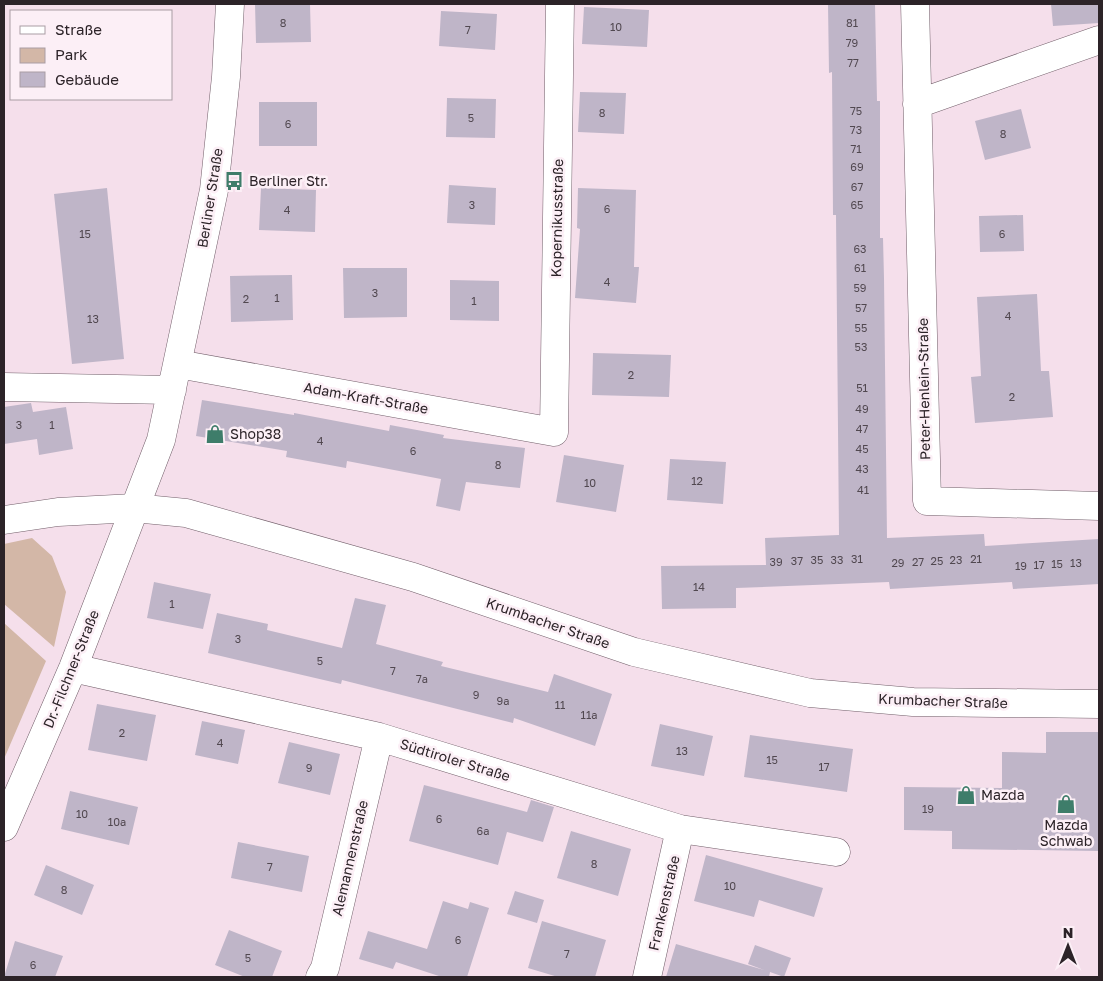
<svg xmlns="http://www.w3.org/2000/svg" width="1103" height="981" font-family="'Golos Text',sans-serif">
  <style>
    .green { fill: #d3b7a7 }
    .building { fill: #bfb5c8 }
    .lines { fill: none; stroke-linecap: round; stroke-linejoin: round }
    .minor-casing { stroke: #725f6a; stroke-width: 29 }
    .major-casing { stroke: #725f6a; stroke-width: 29 }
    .minor { stroke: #fff; stroke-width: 28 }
    .major { stroke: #fff; stroke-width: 28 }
    .labels { text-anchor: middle; stroke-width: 5; stroke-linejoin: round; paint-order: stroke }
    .number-label { font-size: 11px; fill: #514850 }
    .poi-label { font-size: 14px; fill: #2c2328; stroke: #fceff6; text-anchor: start }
    .street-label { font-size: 14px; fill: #2c2328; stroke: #fceff6 }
  </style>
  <rect width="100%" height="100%" fill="#f5dfeb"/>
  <path class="green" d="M32,538L52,556L66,592L54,647L4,604V544Z
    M4,623L46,661L4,759Z"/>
  <path class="building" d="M255,4H310L311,42L256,43Z
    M828,4H875L877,101H880V238H883L884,278L887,538L984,534L985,546L1099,539V584L1013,589L1012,582L890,589L889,582L736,588V608L662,609L661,566L766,565L765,538L839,535L836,215H833L832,72L829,73Z
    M1051,4H1099V23L1053,26Z
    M584,7L649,10L647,47L582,44Z
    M441,11L497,14L495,50L439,46Z
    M580,92L626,93L624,134L578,132Z
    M447,98L496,99L495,138L446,137Z
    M259,102H317V146H259Z
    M1021,109L1031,148L985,160L975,121Z
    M449,185L496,188L495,225L447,223Z
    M107,188L124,359L72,364L54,194Z
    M261,188L316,190L315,232L259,230Z
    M578,188L636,190L634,267H639L636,303L575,298L580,229L577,228Z
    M1023,215L1024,251L980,252L979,216Z
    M343,268H407V317L344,318Z
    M292,275L293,320L231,322L230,276Z
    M450,280L499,281V321L450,320Z
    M1037,294L1041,371H1049L1053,417L975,423L971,377L981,376L977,297Z
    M593,353L671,355L669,397L592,395Z
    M202,400L294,415V413L389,431L390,425L444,435L443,438L525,448L520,488L466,482L460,511L436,506L441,479L347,461L346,468L286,457L287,451L196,436Z
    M31,403L33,412L66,407L73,449L39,455L37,439L4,444V407Z
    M564,455L624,465L616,512L556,502Z
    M670,459L726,462L723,504L667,500Z
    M154,582L211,594L203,629L147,618Z
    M355,598L386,605L376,644L443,662L441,666L548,692L554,674L612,694L595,746L514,718L513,723L342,680L341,684L208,653L217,613L268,624L267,630L342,648Z
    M97,704L156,715L147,761L88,750Z
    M202,721L245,730L238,764L195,755Z
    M660,724L713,736L704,776L651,766Z
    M1046,732H1099V851L952,849V831L904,830V787L1002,788V752L1046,753Z
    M750,735L853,749L847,792L744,777Z
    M289,742L340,754L330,795L278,783Z
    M424,785L527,812L531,800L554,807L543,842L507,832L498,865L409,841Z
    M70,791L138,807L129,845L61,829Z
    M571,831L631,849L618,896L557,878Z
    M238,842L309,856L302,892L231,878Z
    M706,855L823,888L814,917L759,900L754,917L694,901Z
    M46,865L94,885L82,915L34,895Z
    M515,891L544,900L537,923L507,914Z
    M443,901L468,909L470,902L489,908L467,977H442L396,962L393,969L359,959L368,931L427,949Z
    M542,921L606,940L595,977H558L528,968Z
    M229,930L282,951L272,977H245L215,965Z
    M15,941L63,956L55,977H4Z
    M676,944L764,970L748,964L755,945L791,958L784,977L770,972L769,977H666Z"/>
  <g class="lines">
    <g class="minor-casing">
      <path id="minor" d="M915,4L927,501L1099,506
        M917,104L1099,40
        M178,364L554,432L560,4
        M4,387L172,390
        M73,668L379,737L680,829L836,852
        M4,827L73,668L161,440L214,190L226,77L230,4
        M320,977L325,968L379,737
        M647,977L680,829"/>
    </g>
    <g class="major-casing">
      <path id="major" d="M4,520L58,512L134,508L186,513L413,577L634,652L810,693L913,702L1099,704"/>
    </g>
    <use href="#minor" class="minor"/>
    <use href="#major" class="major"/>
  </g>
  <defs>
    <g id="bus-bare" transform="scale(1.5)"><path d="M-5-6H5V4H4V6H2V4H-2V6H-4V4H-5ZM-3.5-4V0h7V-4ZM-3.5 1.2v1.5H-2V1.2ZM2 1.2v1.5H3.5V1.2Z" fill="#3e7d6a" stroke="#fceff6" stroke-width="2.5" paint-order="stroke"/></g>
    <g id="shop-bare" transform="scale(1.5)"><path d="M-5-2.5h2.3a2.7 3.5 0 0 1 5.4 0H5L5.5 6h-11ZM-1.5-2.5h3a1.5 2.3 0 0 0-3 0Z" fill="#3e7d6a" stroke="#fceff6" stroke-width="2.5" paint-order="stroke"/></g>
  </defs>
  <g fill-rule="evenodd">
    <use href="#bus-bare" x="234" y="181"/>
    <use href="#shop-bare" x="215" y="434"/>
    <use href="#shop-bare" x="966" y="795"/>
    <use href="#shop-bare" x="1066" y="804"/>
  </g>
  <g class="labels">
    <g class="number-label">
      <text x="283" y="27">8</text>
      <text x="852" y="27">81</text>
      <text x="616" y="31">10</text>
      <text x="468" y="34">7</text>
      <text x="852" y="47">79</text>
      <text x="853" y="67">77</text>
      <text x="856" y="115">75</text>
      <text x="602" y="117">8</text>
      <text x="471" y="122">5</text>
      <text x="288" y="128">6</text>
      <text x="856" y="134">73</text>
      <text x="1003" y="138">8</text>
      <text x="856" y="153">71</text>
      <text x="857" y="171">69</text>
      <text x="857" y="191">67</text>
      <text x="472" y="209">3</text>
      <text x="857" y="209">65</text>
      <text x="607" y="213">6</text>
      <text x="287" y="214">4</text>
      <text x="85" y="238">15</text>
      <text x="1002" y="238">6</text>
      <text x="860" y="253">63</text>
      <text x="860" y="272">61</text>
      <text x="607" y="286">4</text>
      <text x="860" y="292">59</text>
      <text x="375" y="297">3</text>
      <text x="277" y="302">1</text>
      <text x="246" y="303">2</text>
      <text x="474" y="305">1</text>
      <text x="861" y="312">57</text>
      <text x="1008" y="320">4</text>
      <text x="93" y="323">13</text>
      <text x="861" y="332">55</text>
      <text x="861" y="351">53</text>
      <text x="631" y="379">2</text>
      <text x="862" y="392">51</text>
      <text x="1012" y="401">2</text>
      <text x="862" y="413">49</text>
      <text x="19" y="429">3</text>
      <text x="52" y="429">1</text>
      <text x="862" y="433">47</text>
      <text x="320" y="445">4</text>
      <text x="862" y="453">45</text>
      <text x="413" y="455">6</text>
      <text x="498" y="469">8</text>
      <text x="862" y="473">43</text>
      <text x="697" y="485">12</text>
      <text x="590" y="487">10</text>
      <text x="863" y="494">41</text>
      <text x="857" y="563">31</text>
      <text x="976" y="563">21</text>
      <text x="817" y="564">35</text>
      <text x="837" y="564">33</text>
      <text x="956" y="564">23</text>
      <text x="797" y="565">37</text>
      <text x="937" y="565">25</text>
      <text x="776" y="566">39</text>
      <text x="918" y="566">27</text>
      <text x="898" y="567">29</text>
      <text x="1076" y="567">13</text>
      <text x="1057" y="568">15</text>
      <text x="1039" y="569">17</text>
      <text x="1021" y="570">19</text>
      <text x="699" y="591">14</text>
      <text x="172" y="608">1</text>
      <text x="238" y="643">3</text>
      <text x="320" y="665">5</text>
      <text x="393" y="675">7</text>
      <text x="422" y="683">7a</text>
      <text x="476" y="699">9</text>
      <text x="503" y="705">9a</text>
      <text x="560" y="709">11</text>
      <text x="589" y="719">11a</text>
      <text x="122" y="737">2</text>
      <text x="220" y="747">4</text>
      <text x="682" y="755">13</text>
      <text x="772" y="764">15</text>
      <text x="824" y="771">17</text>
      <text x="309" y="772">9</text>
      <text x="928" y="813">19</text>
      <text x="82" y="818">10</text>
      <text x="439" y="823">6</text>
      <text x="117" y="826">10a</text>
      <text x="483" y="835">6a</text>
      <text x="594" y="868">8</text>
      <text x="270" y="871">7</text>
      <text x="730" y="890">10</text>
      <text x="64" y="894">8</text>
      <text x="458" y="944">6</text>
      <text x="567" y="958">7</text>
      <text x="248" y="962">5</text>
      <text x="33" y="969">6</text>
    </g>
    <g class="poi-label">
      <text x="249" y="186">Berliner Str.</text>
      <text x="230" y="439">Shop38</text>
      <text x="981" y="800">Mazda</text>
      <text x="1066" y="830" text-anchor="middle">Mazda<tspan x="1066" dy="16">Schwab</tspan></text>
    </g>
    <g class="street-label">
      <text transform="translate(210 198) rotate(-81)" y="5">Berliner Straße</text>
      <text transform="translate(557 218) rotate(-89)" y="5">Kopernikusstraße</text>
      <text transform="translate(924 389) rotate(-91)" y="5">Peter-Henlein-Straße</text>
      <text transform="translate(366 398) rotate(10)" y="5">Adam-Kraft-Straße</text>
      <text transform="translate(548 623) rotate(19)" y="5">Krumbacher Straße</text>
      <text transform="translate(71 669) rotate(-68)" y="5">Dr.-Filchner-Straße</text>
      <text transform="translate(943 701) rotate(2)" y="5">Krumbacher Straße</text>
      <text transform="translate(455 760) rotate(17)" y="5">Südtiroler Straße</text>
      <text transform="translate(350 858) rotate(-77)" y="5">Alemannenstraße</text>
      <text transform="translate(664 903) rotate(-77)" y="5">Frankenstraße</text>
    </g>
  </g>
  <rect width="1103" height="981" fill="none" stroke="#2c2328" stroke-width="10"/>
  <rect x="10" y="10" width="162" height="90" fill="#fceff6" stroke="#a99da4"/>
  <rect x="20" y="26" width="25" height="8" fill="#ffffff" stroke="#a99da4"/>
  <text x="55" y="35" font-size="15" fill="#2c2328">Straße</text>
  <rect x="20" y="48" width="25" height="15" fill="#d3b7a7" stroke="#a99da4"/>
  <text x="55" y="60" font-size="15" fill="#2c2328">Park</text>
  <rect x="20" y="72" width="25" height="15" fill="#bfb5c8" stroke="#a99da4"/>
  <text x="55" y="85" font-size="15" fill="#2c2328">Gebäude</text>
  <g transform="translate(1068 946)" stroke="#fceff6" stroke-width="4" paint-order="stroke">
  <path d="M0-4L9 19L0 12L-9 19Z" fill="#2c2328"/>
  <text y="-8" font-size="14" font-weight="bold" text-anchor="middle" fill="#2c2328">N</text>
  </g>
</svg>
